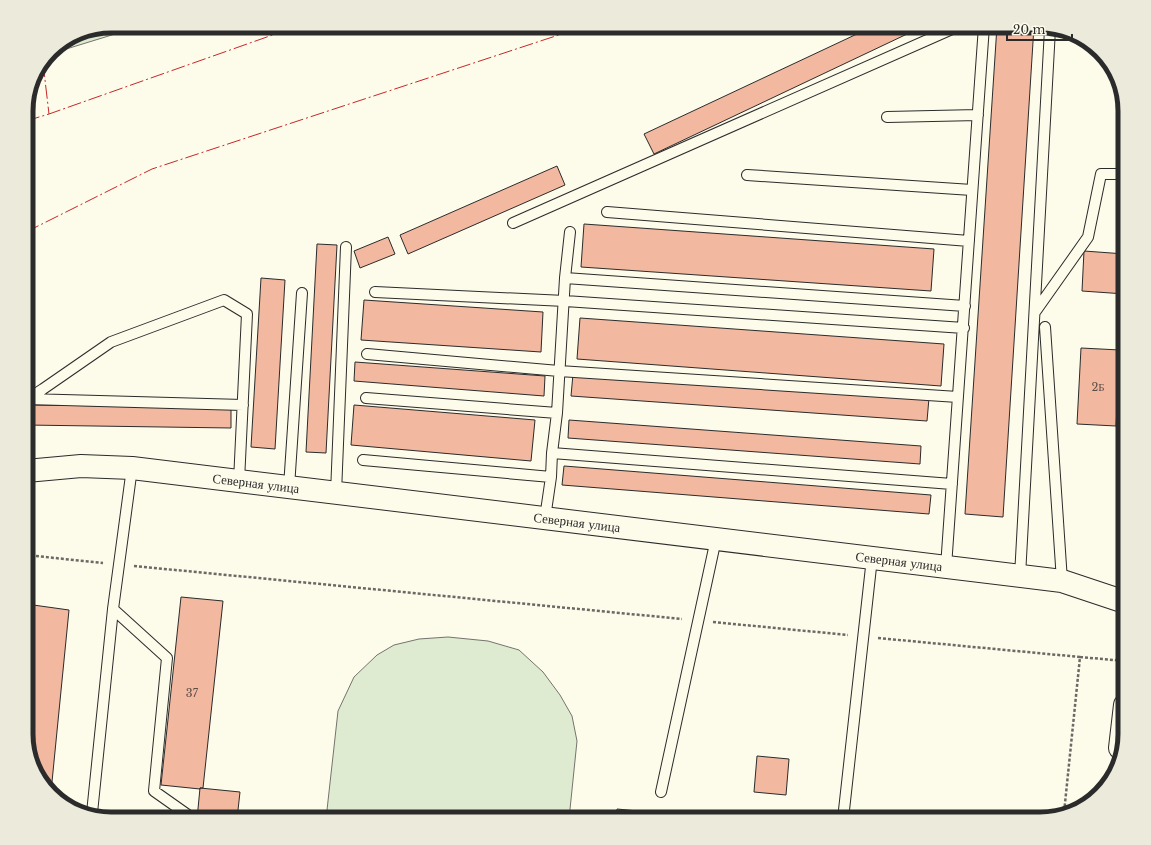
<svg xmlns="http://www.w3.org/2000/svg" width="1151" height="845" font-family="'Libre Baskerville',serif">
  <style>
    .green { fill: #deebd1; stroke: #74746e }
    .building { fill: #f2b8a0; stroke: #2b2b2b }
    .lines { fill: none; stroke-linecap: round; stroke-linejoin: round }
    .service-casing { stroke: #2b2b2b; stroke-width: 12 }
    .tertiary-casing { stroke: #2b2b2b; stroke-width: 24 }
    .path { stroke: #6a6964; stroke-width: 2.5; stroke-dasharray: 3 2; stroke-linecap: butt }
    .service { stroke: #fdfbea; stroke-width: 10 }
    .tertiary { stroke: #fdfbea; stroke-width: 22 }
    .power { stroke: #c62828; stroke-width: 1; stroke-dasharray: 14 3 2 3; stroke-linecap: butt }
    .labels { text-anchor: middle; stroke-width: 3; stroke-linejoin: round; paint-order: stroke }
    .number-label { font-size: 11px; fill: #5d4e48 }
    .street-label { font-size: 13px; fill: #2b2b2b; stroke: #fdfbea }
    .rim { fill: none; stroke: #2b2b2b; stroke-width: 5 }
  </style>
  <rect width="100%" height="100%" fill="#fdfbea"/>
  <path class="green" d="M111,26H141L50,54L55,47L79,32Z
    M448,637L488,641L519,650L543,672L560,695L572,716L577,741L569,819H326L338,711L354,677L377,655L394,645L419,639Z"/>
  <path class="building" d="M874,26H924L654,154L644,134Z
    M997,26H1034L1003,517L965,514Z
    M557,166L565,185L408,254L400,235Z
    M584,224L934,249L931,291L581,267Z
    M388,237L395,254L360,268L354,251Z
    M317,244L337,245L326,453L306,452Z
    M1084,251L1125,254V294L1082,291Z
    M261,278L285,280L275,449L251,447Z
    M364,300L543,312L541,352L361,340Z
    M580,318L944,344L941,386L577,359Z
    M1081,348L1120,350L1116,426L1077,424Z
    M355,362L545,376L544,396L354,381Z
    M573,374L929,398L927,421L571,396Z
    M26,405L231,407V428L26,425Z
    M354,405L535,420L531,461L351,445Z
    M569,420L921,446L920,464L568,438Z
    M564,466L931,495L929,514L562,485Z
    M181,597L223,601L203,788H200V789L161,785Z
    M26,604L69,610L51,792L37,776L26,739Z
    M757,756L789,759L786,795L754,792Z
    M200,788L240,792L237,819H197Z
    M617,809L722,819H616Z"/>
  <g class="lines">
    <g class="service-casing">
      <path id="service" d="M887,117L978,115
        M747,175L972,190
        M607,212L969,241
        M513,223L959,26
        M565,278L965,306
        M375,292L565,301L964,328
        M1035,312L1088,237L1101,174H1125
        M1045,327L1062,581
        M367,354L559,371L958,397
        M366,398L557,413
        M27,399L243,405
        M26,400L43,389L111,342L224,300L247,314L239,481
        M552,453L952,484
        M363,460L551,477
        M289,487L302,293
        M336,493L346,247
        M545,518L551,477L552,453L557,413L565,278L570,232
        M946,567C960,386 971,206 984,26
        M1020,576L1050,29
        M113,609L167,658L154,791L188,815V819
        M661,792L716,539
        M92,813L113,609L132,468
        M843,819L872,558"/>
    </g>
    <g class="tertiary-casing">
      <path id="tertiary" d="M26,471L81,466L132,468L1062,581L1125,602
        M1120,748L1125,705"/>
    </g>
    <path class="path" d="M26,555L103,563
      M134,566L682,619
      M713,622L848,635
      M878,638L1080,657L1064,813
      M1080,657L1125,661"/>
    <use href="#service" class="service"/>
    <use href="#tertiary" class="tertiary"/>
    <path class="power" d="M43,63L49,114
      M26,121L49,114L298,26
      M26,232L152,169L586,26"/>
  </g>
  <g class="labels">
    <g class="number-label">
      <text x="1098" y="391">2Б</text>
      <text x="192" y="697">37</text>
    </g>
    <g class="street-label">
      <text transform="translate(256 483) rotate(7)" y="5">Северная улица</text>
      <text transform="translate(577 522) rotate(7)" y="5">Северная улица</text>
      <text transform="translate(899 561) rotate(7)" y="5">Северная улица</text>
    </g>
  </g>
  <path d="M0 0H1151V845H0ZM111 33H1040A78 78 0 0 1 1118 111V734A78 78 0 0 1 1040 812H111A78 78 0 0 1 33 734V111A78 78 0 0 1 111 33Z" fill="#eceadb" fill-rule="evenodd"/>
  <path class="rim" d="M111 33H1040A78 78 0 0 1 1118 111V734A78 78 0 0 1 1040 812H111A78 78 0 0 1 33 734V111A78 78 0 0 1 111 33Z"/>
  <path d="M1007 34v6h65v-6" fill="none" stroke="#2b2b2b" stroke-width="2"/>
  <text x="1013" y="34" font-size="12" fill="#2b2b2b" stroke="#fdfbea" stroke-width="3" paint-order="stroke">20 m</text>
</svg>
